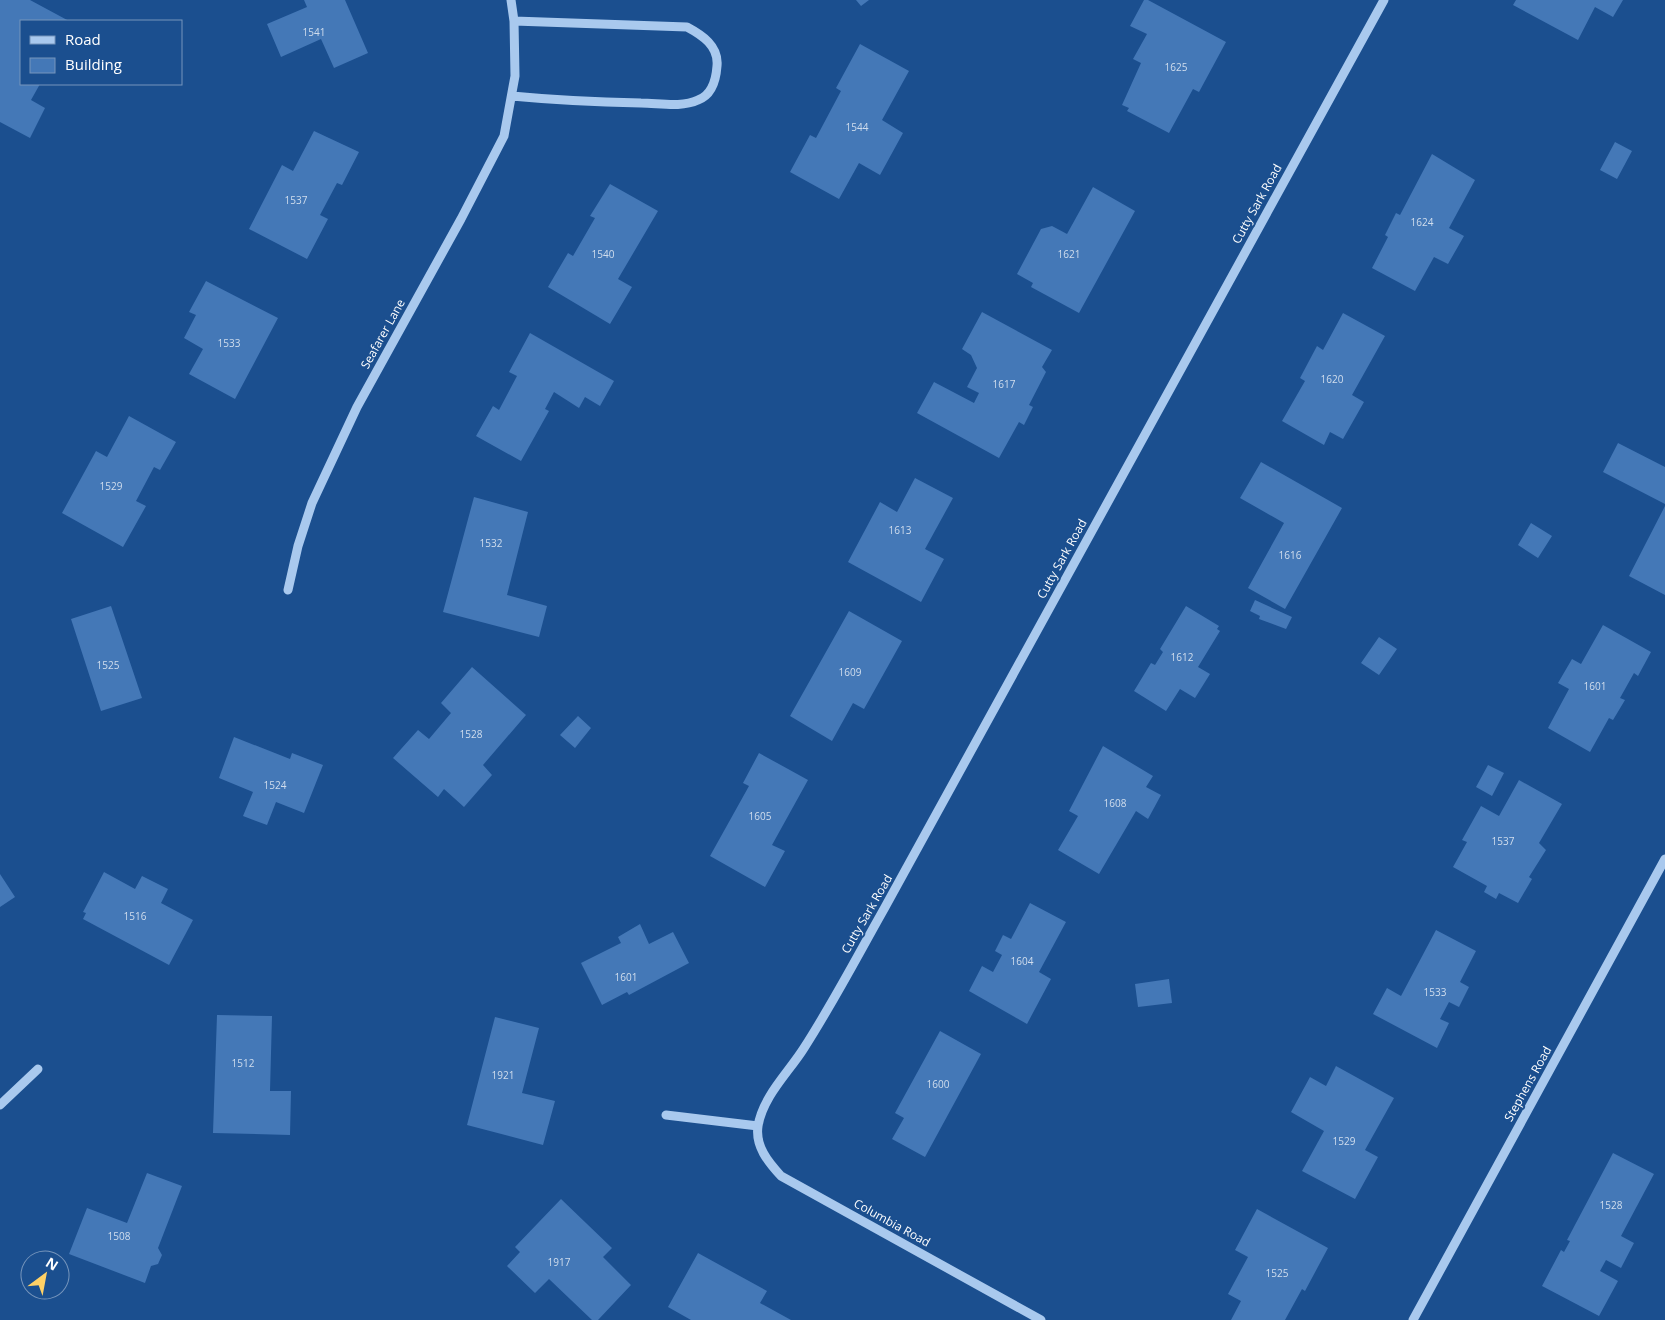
<svg xmlns="http://www.w3.org/2000/svg" width="1665" height="1320" font-family="'Open Sans',sans-serif">
  <style>
    .building { fill: #4478b7 }
    .lines { fill: none; stroke-linecap: round; stroke-linejoin: round }
    .minor { stroke: #a9c9ee; stroke-width: 9 }
    .labels { text-anchor: middle; stroke-width: 4; stroke-linejoin: round; paint-order: stroke }
    .number-label { font-size: 10px; fill: #d0dded }
    .street-label { font-size: 12px; fill: #fff; stroke: #1b4f8f }
  </style>
  <rect width="100%" height="100%" fill="#1b4f8f"/>
  <path class="building" d="M0,0H30L69,21H21V84H40L31,100L45,108L30,138L0,122Z
    M304,0H345L368,53L334,68L321,39L281,57L267,24L307,7Z
    M856,0H869L861,6Z
    M1144,0H1148L1226,42L1199,92L1193,89L1169,133L1127,111L1129,108L1122,105L1141,63L1133,59L1147,34L1130,26Z
    M1516,0H1623L1613,17L1595,7L1578,40L1513,5Z
    M860,44L909,71L882,120L903,133L880,175L859,163L839,199L790,172L810,135L816,138L841,91L836,88Z
    M314,131L359,152L342,185L337,183L320,215L328,219L307,259L249,229L282,165L293,171Z
    M1615,142L1632,151L1617,179L1600,170Z
    M1432,154L1475,180L1449,228L1464,236L1448,264L1434,257L1415,291L1372,268L1388,237L1385,235L1396,213L1400,215Z
    M610,184L658,211L618,279L632,287L610,324L548,287L568,253L573,256L595,218L590,216Z
    M1093,187L1135,211L1079,313L1031,287L1033,283L1017,274L1041,229L1052,226L1067,234Z
    M206,281L278,318L235,399L189,374L203,349L184,338L196,315L189,312Z
    M982,312L1052,350L1042,367L1046,372L1029,405L1033,407L1024,425L1019,422L999,458L917,413L934,382L974,403L979,393L967,387L977,368L971,355L962,349Z
    M1343,313L1385,336L1352,395L1364,402L1343,439L1330,432L1324,445L1282,421L1305,381L1300,378L1317,346L1323,350Z
    M530,333L614,381L600,406L585,397L579,408L554,392L545,409L549,411L521,461L476,436L493,406L499,410L517,376L509,372Z
    M129,416L176,442L160,470L154,467L136,501L146,506L123,547L62,513L96,451L107,457Z
    M1618,443L1665,467V504L1603,472Z
    M1261,462L1342,508L1285,609L1248,588L1284,523L1240,498Z
    M915,478L953,498L925,549L944,559L921,602L848,562L880,502L897,512Z
    M474,497L528,512L507,595L547,606L539,637L443,612Z
    M1665,506V595L1629,576Z
    M1531,523L1552,536L1538,558L1518,545Z
    M1255,600L1292,617L1286,629L1259,619L1260,616L1250,611Z
    M111,606L142,698L101,711L71,619Z
    M1186,606L1219,626L1217,629L1220,631L1198,667L1210,674L1195,698L1180,689L1166,711L1134,691L1151,663L1155,665L1163,652L1160,649Z
    M849,611L902,641L864,709L853,703L832,741L790,716Z
    M1603,625L1651,652L1638,676L1634,673L1620,698L1625,700L1613,720L1609,718L1590,752L1548,728L1569,689L1558,683L1572,659L1581,664Z
    M1379,637L1397,649L1379,675L1361,663Z
    M472,667L526,715L483,765L492,775L464,807L444,789L438,797L393,758L418,730L429,739L451,713L441,703Z
    M578,716L591,728L575,748L560,735Z
    M234,737L290,759L292,753L323,765L304,813L276,802L267,825L243,816L253,792L219,778Z
    M1103,746L1153,776L1146,787L1161,795L1148,819L1136,811L1099,874L1058,850L1078,816L1069,811Z
    M759,753L808,780L772,845L785,851L765,887L710,856L749,786L743,783Z
    M1488,765L1504,773L1492,796L1476,787Z
    M1519,780L1562,804L1539,843L1546,850L1529,877L1532,879L1518,903L1499,893L1496,899L1484,892L1487,886L1453,867L1467,842L1462,840L1481,806L1499,816Z
    M104,872L135,889L142,876L168,889L161,903L193,920L169,965L83,919L86,913L83,912Z
    M0,874L15,897L0,907Z
    M1030,903L1066,922L1039,972L1051,979L1027,1024L969,991L982,966L993,972L1002,955L995,951L1003,935L1011,939Z
    M640,924L649,944L673,932L689,963L629,995L627,992L602,1005L581,963L621,943L618,937Z
    M1436,930L1476,951L1460,982L1469,987L1459,1007L1449,1002L1440,1019L1449,1023L1437,1048L1373,1014L1387,988L1401,996Z
    M1169,979L1172,1003L1138,1007L1135,984Z
    M217,1015L272,1016L270,1091H291L290,1135L213,1133Z
    M495,1017L539,1028L522,1093L555,1101L543,1145L467,1125Z
    M940,1031L981,1054L925,1157L892,1139L904,1118L895,1113Z
    M1336,1066L1394,1098L1365,1150L1378,1157L1355,1199L1302,1171L1324,1131L1291,1112L1310,1077L1326,1086Z
    M1613,1153L1654,1174L1621,1236L1634,1243L1621,1268L1606,1260L1600,1271L1618,1281L1599,1316L1542,1286L1561,1250L1564,1252L1570,1241L1567,1240Z
    M147,1173L182,1186L158,1248L162,1255L158,1264L151,1266L145,1283L69,1254L87,1208L127,1223Z
    M561,1199L612,1248L603,1257L631,1285L598,1320H592L549,1279L535,1293L507,1266L520,1252L515,1247Z
    M1257,1209L1328,1248L1305,1291L1302,1289L1285,1320H1231L1241,1301L1228,1294L1248,1257L1235,1250Z
    M698,1253L767,1291L760,1303L791,1320H691L668,1307Z"/>
  <g class="lines">
    <path class="minor" d="M512,96C555,100 598,102 641,103C659,103 681,108 698,100C712,95 716,80 717,66C719,46 702,35 687,27L514,21
      M288,590L298,546L312,503L357,407L461,219L504,136L515,76L514,21L511,0
      M0,1105L38,1069
      M666,1115L758,1126
      M1041,1320L781,1176C768,1162 755,1146 758,1126C763,1096 789,1072 804,1048C833,1003 858,955 884,909L1384,0
      M1413,1320L1665,859"/>
  </g>
  <g class="labels">
    <g class="number-label">
      <text x="314" y="36">1541</text>
      <text x="1176" y="71">1625</text>
      <text x="857" y="131">1544</text>
      <text x="296" y="204">1537</text>
      <text x="1422" y="226">1624</text>
      <text x="603" y="258">1540</text>
      <text x="1069" y="258">1621</text>
      <text x="229" y="347">1533</text>
      <text x="1332" y="383">1620</text>
      <text x="1004" y="388">1617</text>
      <text x="111" y="490">1529</text>
      <text x="900" y="534">1613</text>
      <text x="491" y="547">1532</text>
      <text x="1290" y="559">1616</text>
      <text x="1182" y="661">1612</text>
      <text x="108" y="669">1525</text>
      <text x="850" y="676">1609</text>
      <text x="1595" y="690">1601</text>
      <text x="471" y="738">1528</text>
      <text x="275" y="789">1524</text>
      <text x="1115" y="807">1608</text>
      <text x="760" y="820">1605</text>
      <text x="1503" y="845">1537</text>
      <text x="135" y="920">1516</text>
      <text x="1022" y="965">1604</text>
      <text x="626" y="981">1601</text>
      <text x="1435" y="996">1533</text>
      <text x="243" y="1067">1512</text>
      <text x="503" y="1079">1921</text>
      <text x="938" y="1088">1600</text>
      <text x="1344" y="1145">1529</text>
      <text x="1611" y="1209">1528</text>
      <text x="119" y="1240">1508</text>
      <text x="559" y="1266">1917</text>
      <text x="1277" y="1277">1525</text>
    </g>
    <g class="street-label">
      <text transform="translate(1257 204) rotate(-61)" y="4">Cutty Sark Road</text>
      <text transform="translate(383 334) rotate(-61)" y="4">Seafarer Lane</text>
      <text transform="translate(1062 559) rotate(-61)" y="4">Cutty Sark Road</text>
      <text transform="translate(867 914) rotate(-60)" y="4">Cutty Sark Road</text>
      <text transform="translate(1528 1084) rotate(-61)" y="4">Stephens Road</text>
      <text transform="translate(892 1223) rotate(29)" y="4">Columbia Road</text>
    </g>
  </g>
  <rect x="20" y="20" width="162" height="65" fill="#1b4f8f" stroke="#7695bc"/>
  <rect x="30" y="36" width="25" height="8" fill="#a9c9ee" stroke="#7695bc"/>
  <text x="65" y="45" font-size="15" fill="#ffffff">Road</text>
  <rect x="30" y="58" width="25" height="15" fill="#4478b7" stroke="#7695bc"/>
  <text x="65" y="70" font-size="15" fill="#ffffff">Building</text>
  <g transform="translate(45 1275) rotate(32)"><circle r="24" fill="#1b4f8f" stroke="#7695bc"/>
  <path d="M0-4L9 19L0 12L-9 19Z" fill="#ffd166"/>
  <text y="-8" font-size="14" font-weight="bold" text-anchor="middle" fill="#ffffff">N</text>
  </g>
</svg>
